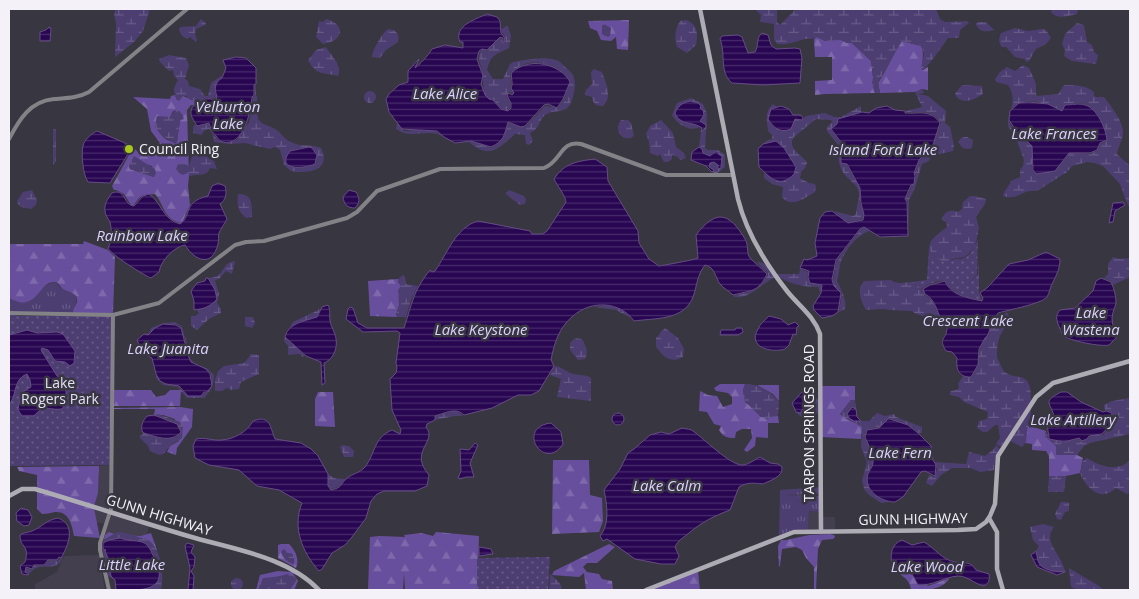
<svg xmlns="http://www.w3.org/2000/svg" width="1139" height="599" font-family="'Open Sans',sans-serif">
  <style>
    .built { fill: #433f4e }
    .grass { fill: url(#grass-tufts) }
    .forest { fill: url(#forest-firs); fill-rule: evenodd }
    .wetland { fill: url(#wetland-marsh); fill-rule: evenodd }
    .park { fill: url(#park-dots) }
    .water { fill: url(#water-rules); stroke: #654d84 }
    .lines { fill: none; stroke-linecap: round; stroke-linejoin: round }
    .tertiary { stroke: #838287; stroke-width: 4 }
    .secondary { stroke: #adabb3; stroke-width: 4.5 }
    .poi-dot { fill: #a8c71d; stroke: #383640; stroke-width: 2 }
    .labels { text-anchor: middle; stroke-width: 5; stroke-linejoin: round; paint-order: stroke }
    .poi-label { font-size: 14px; fill: #f4f2f8; stroke: #383640; text-anchor: start }
    .park-label { font-size: 14px; fill: #e4dff5; stroke: #383640 }
    .street-label { font-size: 14px; fill: #f4f2f8; stroke: #383640 }
    .water-label { font-size: 15px; font-style: italic; fill: #dcd2fd; stroke: #383640 }
  </style>
  <defs>
    <pattern id="grass-tufts" width="24" height="20" patternUnits="userSpaceOnUse" patternTransform="scale(1.25)"><rect width="24" height="20" fill="#4d3e72"/><path d="M3 7l-1-3M5 7V3M7 7l1-3M15 17l-1-3M17 17v-4M19 17l1-3" fill="none" stroke="#675a87"/></pattern>
    <pattern id="forest-firs" width="22" height="20" patternUnits="userSpaceOnUse" patternTransform="scale(1.25)"><rect width="22" height="20" fill="#684f9d"/><path d="M5 1l3.5 6h-7zM16 11l3.5 6h-7z" fill="#7e69ab"/></pattern>
    <pattern id="wetland-marsh" width="20" height="14" patternUnits="userSpaceOnUse" patternTransform="scale(1.25)"><rect width="20" height="14" fill="#4d3e72"/><path d="M1 5h8M5 5V1M11 12h8M15 12V8" fill="none" stroke="#675a87"/></pattern>
    <pattern id="park-dots" width="8" height="8" patternUnits="userSpaceOnUse" patternTransform="scale(1.25)"><rect width="8" height="8" fill="#4d3e72"/><path d="M2 2h.1M6 6h.1" fill="none" stroke="#675a87" stroke-width="1.8" stroke-linecap="round"/></pattern>
    <pattern id="water-rules" width="6" height="5" patternUnits="userSpaceOnUse" patternTransform="scale(1.25)"><rect width="6" height="5" fill="#280652"/><path d="M0 2.5h6" fill="none" stroke="#482b6c"/></pattern>
  </defs>
  <rect width="100%" height="100%" fill="#383640"/>
  <path class="built" d="M111,465L110,511L94,506V503L98,493L99,466Z
    M94,508L110,513L106,524L96,522Z
    M809,511L820,512V530H808Z
    M112,514L149,525L146,539L103,543L102,541Z
    M822,517H835V530H821Z
    M99,555L105,590H35V584L57,572L64,556Z"/>
  <path class="grass" d="M53,282C59,283 58,287 63,289C69,293 71,291 77,297L74,313H9V298C32,311 35,289 53,282Z
    M820,487V494L784,495L820,496V512L809,511L808,530L779,536L780,490Z"/>
  <path class="forest" d="M629,20L628,50L617,49L616,37L611,41L601,40L597,31L590,28L588,21Z
    M817,37L825,41L835,39L841,40L847,43H852L871,61L875,93L825,94L815,95V81L832,80V57H815L814,39Z
    M902,41L921,46C925,54 921,61 923,70L928,67V90L922,89L915,92L880,93L878,83C887,70 893,54 902,41Z
    M175,95L177,100L183,96L195,101L194,105H191L187,110L189,176L188,186L190,205L182,223H180C163,218 165,206 155,194C143,195 141,194 134,205H131L124,194L116,190H114L112,186L129,155L125,144L129,143L140,154L151,153L160,143L151,131L147,109L133,97L170,99L171,96ZM173,111H179L183,116L180,120L177,142C164,143 154,129 157,117H170ZM134,157L143,163L152,166L154,177L130,169L129,166Z
    M84,241L108,250L115,257L113,314L74,313L73,311L77,302V297C71,291 70,293 63,289C60,287 59,282 54,282C39,281 37,314 9,298V244H83Z
    M398,279V282L401,286L399,306L396,314L397,317L370,316L368,281Z
    M720,384H745L743,390L745,402C751,406 756,412 761,417L778,416L779,423H768V438L756,437L755,446L747,452L744,450L752,438L751,429H742L736,432L735,438C727,438 723,437 719,430L721,426L714,424L707,412L699,411L700,391L708,395L717,396L723,407L732,404V397L728,393L716,391L714,388Z
    M757,385H779V401L773,394Z
    M822,386H855V400H851L840,414L862,427L861,439L821,437Z
    M113,390H151L156,397L165,395L170,390H181L180,406H113Z
    M318,392H333L335,427L315,426V399Z
    M180,407L193,409L192,427L177,448L176,455L167,452L170,446L179,441L175,419L163,415H154L155,409H113V408Z
    M1027,425L1046,431L1045,436L1056,446V455H1077L1083,458L1080,473L1066,476H1049V456L1046,451L1032,450V444L1025,443Z
    M553,460H589L590,495L602,498L603,521L599,532L552,534Z
    M99,466L98,493L94,506L37,489V475L19,471L17,467Z
    M37,491L94,508L100,538L74,536C72,525 69,511 55,512C50,513 47,514 42,514L37,509Z
    M109,532L116,535L141,536L151,533L157,550L155,551L106,540L104,539L105,535Z
    M436,532L479,536L477,590H405L404,573L403,590H368L370,537L379,536L405,537L404,535L422,533L433,536Z
    M830,534L834,535L835,537L833,539L822,540L818,549L816,590H814V567L806,558L802,550L796,547L782,549L780,566L779,567L778,546L781,540H786L809,535Z
    M281,544H289C295,550 300,559 296,568L278,558V545Z
    M609,544L615,547L597,563H587L583,567L587,572L599,574L602,579L612,581L613,590H586L584,573L579,577L552,575L554,571Z
    M892,565L905,570L928,586L950,578C941,591 925,590 911,590C910,576 897,576 892,565Z
    M278,571L292,572L298,581L294,590H256L260,575Z
    M698,571L700,590H648Z"/>
  <path class="wetland" d="M116,9H150L143,31L134,42L115,57L116,24L114,13Z
    M755,9H777V22L780,25L796,9H936L940,19L945,22L967,21L969,23L960,30L959,38H948C944,44 928,67 923,70L921,68L924,54L921,46L902,41C893,54 887,69 878,82L880,93H875L872,84L873,77L871,61L852,43H847L841,40L825,41L817,37C812,40 806,38 801,40C791,43 788,45 777,44L774,40V24L760,22L761,15Z
    M1052,9H1078L1077,14C1068,16 1057,20 1051,12Z
    M201,19L206,23L205,25L196,29L195,34L197,40L196,42L190,37L187,39L182,36L179,30L180,27L196,26Z
    M326,19C348,25 342,42 323,44L316,37L319,21L323,22Z
    M686,20C698,24 698,34 696,45L687,53L677,47C674,37 675,29 680,21Z
    M978,22H986L994,30C987,32 979,33 976,24Z
    M1077,23L1084,25L1087,42L1092,45L1094,52L1098,55L1096,64L1072,61L1064,56L1065,50L1062,44L1065,34Z
    M604,24L611,28L610,36L607,37L602,34V26Z
    M506,26H508L511,36L509,48C495,55 491,54 487,70L493,79H503L510,64L513,62C527,60 542,56 556,60C560,61 562,64 565,67C568,69 571,72 573,75C577,84 574,98 569,106C563,114 551,109 544,116C538,123 539,129 530,133L533,141L529,145L526,144L525,135L515,134C499,148 489,160 469,142L471,141L491,148C503,142 505,135 508,123L521,127H525L545,106L558,108L564,99L570,82C564,68 540,59 525,64C520,66 515,69 511,72C509,79 513,82 510,88L514,93L509,92L506,96L510,103V108L507,111L498,106L493,99H489C481,89 484,87 483,76C482,65 475,59 482,49L487,51L498,38L502,39L503,43L506,41L505,37L501,30Z
    M1015,28L1028,31L1042,29L1046,30L1051,38L1046,44L1036,49L1029,61L1027,62L1024,59L1015,57L1006,47H1002C998,42 999,38 1001,33Z
    M388,29C396,30 400,33 398,42L386,50L380,58L372,57C372,51 382,33 388,29Z
    M326,47C331,56 343,65 338,76C323,72 316,76 308,60L316,50Z
    M169,55L186,58L189,65L185,79L188,81L189,86L200,89L205,96H208L211,83L221,76L222,78C215,82 213,90 217,96L215,99C207,97 199,98 196,106L194,105V101L189,99L186,96H183L179,101L177,100C173,92 173,88 178,80L174,76L173,70L169,71L160,62L159,59Z
    M1023,65L1029,68L1036,84V93L1037,96L1058,94L1064,85C1075,85 1086,85 1094,92V96L1096,97H1104C1111,106 1124,122 1123,134C1122,141 1118,147 1117,154L1130,166V209L1126,201L1120,184L1103,166L1094,163L1087,162L1072,166L1067,172L1037,191C1021,189 1019,201 1003,196C1004,190 1009,187 1011,181L1020,177V170L1023,166L1024,160L1017,141L1008,126V117C1010,130 1022,138 1032,146V170L1036,174L1055,171L1070,153L1090,154L1097,151L1100,144L1107,141C1106,129 1097,108 1085,104C1079,102 1070,104 1065,105L1062,111C1046,103 1025,95 1011,109C1014,101 1013,92 1008,85L996,82L995,79L1000,72L1007,67L1015,71Z
    M594,69L602,72C606,84 613,96 603,106C596,106 593,104 592,97L585,95L586,90L592,84L591,72Z
    M256,74V96L257,95L258,119C263,126 269,125 275,129C282,133 283,139 293,143C302,147 312,144 321,148C332,171 308,174 291,171L284,165L280,150L275,147L270,149L245,143L229,144L214,142L212,133L218,140L224,143L232,142L237,140L243,129L249,123L252,108L253,97L255,95ZM309,147L317,162L306,167L298,168L288,154C293,147 301,149 309,147Z
    M962,85L982,86L983,94C974,100 961,106 955,94Z
    M922,89L924,93L918,94L928,96L946,111L945,123L950,127L954,145L953,151L931,156L929,161L922,164L915,188L909,200V230L908,202L906,199L912,185L914,184L916,176L915,173L919,161L933,145L941,123C931,108 921,113 906,112V111L922,107L915,92Z
    M364 97a6 6 0 1 1 12 0a6 6 0 1 1-12 0Z
    M691,98L703,104L707,114L705,148L708,150H718L725,155V167L716,174L712,173L714,170L709,167L710,163L714,161L720,167L721,160L718,155L719,152L713,153L710,157L703,153L702,149L699,147L701,132L706,127L705,124L700,123L703,110L699,108L698,103L690,101L683,103L684,123L698,124L700,127C689,132 678,125 672,115L677,103Z
    M773,104L777,107L770,122L780,131H784L795,119L802,120L806,116L825,113L834,117H841L861,106V112L838,119L837,124L831,130L840,142L841,163L846,164L860,188V203L864,215L862,219L848,223L834,211L853,216L856,214C856,206 861,197 858,190C856,184 849,180 845,175C838,167 838,155 838,145L827,131V127L832,122L831,120L816,119L793,138C788,150 802,154 807,163L805,168L801,172L800,178L809,183L815,184L816,187L815,192C805,198 791,209 782,197L783,187L772,184L764,178V172L765,174L783,181L791,177L796,167L784,148L763,144L768,140L772,139V135L768,131C767,120 764,112 773,104Z
    M175,110L181,113L184,119L180,120L177,142L175,144L160,134L155,127L157,116L170,117Z
    M621,120H628L631,123L634,136L631,138C620,140 614,129 621,120Z
    M661,120L673,133L676,147L684,153L686,158L680,160L678,157L672,155V159L668,162H664L660,154L658,156L650,153L649,142L646,134L650,126Z
    M397,123L404,131C417,130 432,127 442,136C425,128 411,140 396,129Z
    M196,124L197,126L209,124L211,132L209,129L205,130L201,135L193,133V127Z
    M53,129H56V161L53,165Z
    M962,137H967L973,140L972,148L968,149L963,148L958,142Z
    M196,150C203,150 207,159 214,161L217,169L210,168C207,177 197,174 189,176V172L183,175L179,173L176,169L178,164L181,162L189,166L193,153Z
    M134,156L155,169L156,173L154,177L130,169L129,166Z
    M32,190L37,200L36,205L31,209C25,207 19,209 17,201L23,192Z
    M509,190L524,196L526,199L525,204L520,205L507,195L506,193Z
    M238,194C253,193 252,206 252,217L246,218C237,210 237,205 238,194Z
    M970,196H975L986,199L985,204L976,217L979,228L975,247L965,257L952,259L948,262C942,262 937,260 933,255C922,243 938,234 947,227L946,222L941,219C946,211 949,209 958,212L962,209L963,202Z
    M864,227L869,231C857,235 843,252 840,265C839,270 839,275 837,281C841,289 847,300 845,309L839,312L842,293L834,286L833,280L837,260L861,229Z
    M1113,257L1119,259L1130,258V277L1113,285L1111,281L1104,278L1108,274V264Z
    M235,261L232,274L226,271L219,279L215,280L219,294L217,303L221,309V313L209,319L197,330L191,326V316H195L199,313L197,310L198,308C205,308 211,306 215,300V290L208,278L218,276C224,270 225,262 235,261Z
    M757,262C765,262 768,267 771,274H774L776,277C762,282 752,299 735,297L733,296C751,291 759,293 768,274Z
    M800,269L808,272L807,278L810,283L822,286L821,293L818,287C805,287 786,284 776,274H799Z
    M403,275L405,277L406,284L418,286L411,300L406,317H397L396,314L399,306L398,290L401,286L398,282V279Z
    M891,280C897,285 905,282 912,282L920,290L923,289L925,295C933,299 938,311 940,320H937L933,324L926,317L916,314L912,311L890,310L883,309L866,310C861,301 856,289 864,281Z
    M607,305L623,310L631,318L616,310L594,307Z
    M320,309L317,317L290,327L293,322Z
    M1003,313H1008C1011,324 1004,327 1000,336C997,343 997,351 997,358C1001,363 1001,371 1008,374C1011,376 1016,376 1020,377C1032,379 1031,394 1031,404L1001,447L996,444L1000,438L998,425H995L987,432H983L977,428L979,421L987,419L988,412L964,402L959,397L950,395V391L957,390L959,387L958,384L963,376L972,377L978,365L980,349L985,338L989,335L991,326L996,317Z
    M245,317H253L255,323L252,328L245,326Z
    M175,322L182,326L184,335L186,338L190,358L194,363L208,369L214,375C214,385 211,391 204,398H187L177,387L163,385L156,378V374L161,383L178,387L188,396H201L205,393H207L212,386L211,373L206,369L191,361L188,355L185,337H183L182,328L179,325C163,322 160,324 148,334L145,333H149L151,328L164,323Z
    M665,328L678,338L684,349L683,357C670,364 664,357 656,347V338C660,335 660,331 665,328Z
    M285,337L304,355L303,357L299,354L288,355V346L284,341Z
    M575,338L582,339C586,347 589,351 585,359L578,360L570,350V343Z
    M250,354L259,355V374L241,382L239,389L231,390L227,388L222,391H215V380L218,371L224,366L244,363L250,356Z
    M555,366C563,367 567,373 574,374C581,376 585,374 591,378V401L557,397L561,379L550,375Z
    M745,384C759,384 771,391 779,402L778,416H771L768,419C757,417 754,408 745,402L743,390Z
    M804,390H811C818,397 820,404 818,413C810,420 802,420 796,412L801,413V411L809,404L806,395L802,392Z
    M1130,398V434L1090,443L1084,446L1077,455H1056V446L1045,436L1046,431L1049,439L1064,442L1079,439L1082,442L1093,435H1103L1114,420L1111,416L1112,413L1105,410L1104,405L1112,401Z
    M851,400H855L856,409L852,407L854,421H869L877,413L885,416L894,414L896,417L922,427V433H919L909,425L890,418L879,427L866,430L864,437L870,448L873,463L867,475L870,491L889,502L881,503L869,495L864,489L862,480L867,463L861,447L862,427C855,421 847,422 840,414Z
    M1031,407V417L1028,422L1026,442L1022,447L1010,441Z
    M453,411H457L463,416H455L435,420L436,416Z
    M158,414L180,422L183,426L182,438C179,441 175,442 171,445C162,453 166,459 150,451L148,446L139,437L144,433L163,439L177,437L174,422L154,415Z
    M342,445L349,446L354,451L353,457H344L340,447Z
    M996,445L1000,449L996,455L994,470L980,472L971,468H952L941,475L932,486L926,483L929,475L933,477L935,476L937,469L935,462L966,464L969,452L985,456L994,449Z
    M1087,458C1100,467 1119,472 1130,460V492L1127,494L1116,488C1101,503 1086,488 1080,473L1083,461Z
    M328,474L334,478L345,479C342,486 338,487 331,489L328,486Z
    M1049,476H1066L1064,492H1048Z
    M1061,502H1066L1069,503V511L1065,512L1061,520L1057,519L1055,514Z
    M1043,524L1054,527C1042,542 1061,553 1065,571C1058,573 1042,570 1038,563C1037,559 1037,554 1036,551L1039,546L1033,540L1030,527Z
    M117,532C123,532 130,534 136,536C140,538 144,538 147,539C162,548 164,576 161,590H145L154,584L160,571C157,564 155,555 150,549C145,541 119,537 110,540C108,541 106,542 103,543L105,539Z
    M102,546L106,550L105,551C110,561 110,570 115,580L108,576Z
    M284,548L287,553H291L294,556V564C288,563 282,557 281,552Z
    M63,556C59,572 45,564 36,568C35,568 30,573 30,573L26,572V568L32,570L34,566H44L48,561H58Z
    M1069,568L1099,586L1104,590H1078L1071,587Z
    M287,574L291,575L296,578V581L290,590H258L263,578C271,577 279,577 287,574Z
    M550,574L559,582L562,588L559,590H549Z
    M231 584a6 6 0 1 1 12 0a6 6 0 1 1-12 0Z"/>
  <path class="park" d="M978,239L977,274L966,286L978,274L979,259V293L982,301C968,297 952,295 945,281C936,280 927,285 920,290L912,282L927,280L929,247C930,255 939,262 948,262C953,259 955,259 961,259C970,257 975,247 978,239Z
    M9,314L19,316H111V465L9,466Z
    M550,557L548,590H477V558Z"/>
  <path class="water" d="M487,14L497,17L500,21L501,33L504,37L505,41L503,43V38L500,37L487,50L482,49L479,51L477,59L483,76L481,84L485,95L489,99L493,100L501,109L508,111L511,108V103L507,96L509,93L512,95L514,93L511,88C514,82 510,79 512,72C516,69 521,66 526,65C541,60 563,68 570,82L563,99L557,108L548,104L544,105L525,126L521,127L508,122C504,136 504,141 491,147L471,141L455,143L444,137L437,131L402,129L389,112L386,99L389,94L399,85L408,82V71L419,59L415,68C420,64 428,56 432,49L445,45L463,48V42H460C453,26 476,19 487,14Z
    M49,27L51,28L50,41H40V32L46,30Z
    M762,33L768,35L771,45L776,49L795,48L800,49L802,58L800,83L763,85L732,83C719,73 726,53 720,39L722,36L738,35L742,37L748,53L755,52C759,46 756,37 762,33Z
    M236,57L246,58L256,68V84L254,85V95L252,97C251,112 243,147 223,142C218,141 216,134 212,132L209,123L197,126C193,118 188,115 193,106H196C200,98 208,98 216,100L217,96C214,89 215,82 222,78L226,68L223,60Z
    M690,101L698,103L701,106L700,108L703,110L704,115L700,121L706,125V127L701,132L702,128C693,121 680,126 675,113C678,106 682,103 690,101Z
    M1028,102L1048,104L1062,111L1065,105C1071,105 1079,103 1085,105C1097,108 1106,129 1107,140L1100,143L1097,150L1090,153H1069L1055,171L1036,174L1033,170L1032,146L1017,132L1009,120L1010,111L1019,103Z
    M781,106L789,109L793,115H801L803,118L802,120L795,119L791,129C781,133 774,129 768,119L771,109Z
    M887,106L895,110L905,111V113C921,114 930,109 940,123L933,145L919,160L914,173L915,176L914,184L911,185L905,199L907,202L908,236L880,237L864,227L860,229L836,260L832,280L834,286L841,293L838,312L832,316L822,318L814,310L813,306L821,293L822,285L810,283L808,278L809,271L800,268L804,259L807,260L817,256L815,243L820,218L825,212L832,211L848,223L863,220L864,215L861,203L860,188L847,164L841,163V142L831,129L837,124L838,119L862,112L869,113L876,108Z
    M97,131L125,143L128,154L110,183L88,182C83,175 81,154 83,146C84,140 91,134 97,131Z
    M776,141L784,148L796,167L794,174C779,190 769,176 759,167L758,149L763,144Z
    M309,147L312,148L317,155L315,164C304,169 275,171 290,151Z
    M699,147L702,149L703,153L710,156L715,152H719L718,154L722,156L721,168L718,169V165L714,162L710,163L709,167L714,170L712,172L706,166L691,160L692,152Z
    M595,159L607,167L608,181L638,231L639,243L649,259L659,266C665,265 694,260 698,258L696,235C716,209 729,212 745,239C749,245 746,253 750,258C755,263 762,269 767,274C758,293 751,290 733,295C729,291 723,288 720,284C715,277 715,267 705,265C697,275 697,286 693,297C684,321 654,318 634,321C620,301 591,300 573,316C559,327 554,344 551,360L554,366L539,391L531,395H518L492,408L464,415C456,407 445,413 435,416V420L427,424L426,427C438,442 408,451 429,475L427,486L415,491H384L377,494L371,501L366,518L352,537L345,545L332,553L322,569L319,571C302,552 292,527 302,503L279,490L257,486L239,470L209,465L195,458L193,446L196,439C205,437 213,441 222,440C234,439 247,432 253,421C271,414 270,428 275,439L301,443L311,449L318,456L328,474V486L331,490C343,487 339,486 346,479C351,474 360,473 365,467C376,453 373,438 392,430L400,434L401,430L392,410L390,379L396,373L397,368L396,363L400,333L397,331L363,332L346,319L348,309L350,307L353,308L358,323L367,328H404C412,304 413,291 430,270L432,272L435,271C447,254 456,227 478,221L530,231L532,234H543L547,231L566,202C566,197 557,185 554,179C564,163 578,161 595,159Z
    M218,183L225,186C227,193 226,200 220,204L227,219C225,223 221,228 219,233C218,237 219,240 218,244C212,268 195,261 185,245C174,247 161,260 159,272L151,278C145,276 110,254 108,248C112,241 112,230 110,222C108,218 105,215 105,211C104,204 108,198 112,193C126,188 123,205 134,206L143,196L149,194C163,204 162,219 180,224C193,215 182,202 208,196L212,186Z
    M349,190L356,192C360,199 360,202 355,208C347,208 344,204 343,197Z
    M1123,202L1125,205L1115,211L1113,222L1109,223L1113,203Z
    M1046,252L1060,259C1060,268 1057,274 1053,282C1050,287 1050,292 1047,297C1041,304 1008,310 998,313L991,325L988,335L985,338L979,349L978,365L971,377C958,377 956,369 957,358L952,352L946,351C938,338 946,340 947,329C948,325 942,324 941,320C937,311 935,299 925,294L923,289L930,285L945,281C951,296 969,298 982,301L983,298L980,293L988,287L1009,264L1028,260Z
    M206,278H208L215,290L217,299C210,307 203,309 194,310V301L191,291L197,283L205,281Z
    M1101,278L1111,282C1114,288 1116,296 1116,302C1116,306 1112,312 1112,318C1112,325 1115,331 1116,338L1109,345C1102,347 1068,341 1063,335C1061,333 1060,327 1058,324C1056,318 1056,315 1060,310L1075,308L1093,291L1096,281Z
    M328,305C331,311 329,314 330,320C330,325 333,328 334,332C339,343 336,358 324,363L325,383L322,385L321,362L306,356L285,337C288,323 305,321 317,317L322,307Z
    M769,316L781,319L788,325L795,322L799,326L797,327L796,335L793,334L789,345L785,349C772,353 747,348 758,329C760,324 765,320 769,316Z
    M163,324L176,325L181,328L189,358L191,362L206,369L210,374L212,386L207,392H204L201,396H188L179,386L166,384L160,381L156,374L152,358L143,353L137,340L144,334L148,335L155,328Z
    M736,328H742L743,332L738,335H720L721,330H735Z
    M27,330L37,333L57,332L63,334L75,351L74,363L70,366L65,362L55,361L48,350L42,348L41,350L57,376L63,379L66,389V403L62,409C49,411 45,403 34,416H22L18,410L21,393L31,387L30,380L27,374C14,379 17,391 11,402L9,403V335Z
    M802,392L806,395L809,404L801,411V413L796,412L792,403Z
    M1061,392H1067L1081,402L1103,412L1106,411L1112,413L1111,416L1114,420L1102,434L1089,436L1087,439L1082,441L1079,438L1064,442L1049,439C1049,431 1044,424 1054,419C1054,404 1039,403 1061,392Z
    M852,407L856,409L857,417L861,421H854L849,418L847,414Z
    M612 419a6 6 0 1 1 12 0a6 6 0 1 1-12 0Z
    M154,415L177,424L181,432C172,443 156,437 144,433L142,431C141,424 143,421 147,416Z
    M888,419H890L908,425L918,433L931,446L933,460L936,465L935,476L925,471L921,472L903,497L895,502C881,502 863,490 868,474C869,470 873,467 873,463C874,455 868,444 865,437L867,430L879,428Z
    M551,423L561,432L563,444C544,473 515,427 551,423Z
    M682,428C686,429 691,429 693,431C703,438 730,465 742,465C748,465 754,460 760,457L770,463L778,464L782,467C783,477 771,480 763,484C754,483 747,482 739,487L730,510C714,516 702,522 689,533C683,538 678,540 675,547L679,556L675,564H661L635,559L607,539L603,541L600,536C610,524 607,505 604,490L620,469L628,453L634,449L650,435L661,432L669,434Z
    M475,443L478,445L470,463L474,477H466L460,479L458,478L461,471L460,449L469,450Z
    M21,508L28,510L32,517L29,525L24,526L17,521L16,513Z
    M58,518C77,525 68,546 61,558L59,557L57,560H48L44,565H34L32,569L26,567L25,572L29,574L28,575L22,574L20,566L25,562C26,559 27,554 26,550C23,543 20,544 20,535C24,532 27,533 32,531C42,527 46,520 58,518Z
    M120,538C127,541 135,540 142,542C149,544 151,552 154,557C172,593 140,590 116,590L115,580L111,576L108,558L105,551L106,550L103,549V543L109,540Z
    M902,540L912,545L924,542C935,548 942,560 955,562C964,564 970,560 976,570L989,574C990,580 989,583 984,586C974,584 968,576 958,576C944,577 933,586 918,585L912,574L892,565C890,555 891,544 902,540Z
    M187,543L194,545L191,552L195,557L194,567L191,571L194,576L193,590H188L190,568L185,546Z
    M479,547L491,549L493,554L479,556Z
    M1036,551C1037,555 1037,559 1039,563C1042,570 1058,573 1065,571V572L1057,575L1037,567L1031,555Z"/>
  <g class="lines">
    <path class="tertiary" d="M9,139C19,120 30,101 54,99C67,98 78,98 89,92L187,9
      M9,313L113,315L159,303L235,245L246,242L264,241L347,218L357,212L377,191L440,169L544,168C562,161 560,140 581,144L666,175H733
      M109,590L100,550V543L111,509L113,315"/>
    <path class="secondary" d="M700,9L738,199C746,232 766,264 787,291C798,305 814,316 820,334L821,532
      M9,496L22,489H35C86,504 137,521 188,536C231,549 287,556 319,590
      M989,518L997,532V569L1003,590
      M646,590L794,532L958,530L976,529L986,522L990,516L995,504L998,456L1036,397L1053,383L1130,361"/>
  </g>
  <circle class="poi-dot" cx="129" cy="149" r="5"/>
  <g class="labels">
    <g class="poi-label">
      <text x="139" y="154">Council Ring</text>
    </g>
    <g class="park-label">
      <text x="60" y="388">Lake<tspan x="60" dy="16">Rogers Park</tspan></text>
    </g>
    <g class="street-label">
      <text transform="translate(809 423) rotate(-90)" y="5">TARPON SPRINGS ROAD</text>
      <text transform="translate(159 515) rotate(17)" y="5">GUNN HIGHWAY</text>
      <text transform="translate(913 519) rotate(-1)" y="5">GUNN HIGHWAY</text>
    </g>
    <g class="water-label">
      <text x="445" y="99">Lake Alice</text>
      <text x="228" y="112">Velburton<tspan x="228" dy="17">Lake</tspan></text>
      <text x="1054" y="139">Lake Frances</text>
      <text x="883" y="155">Island Ford Lake</text>
      <text x="142" y="241">Rainbow Lake</text>
      <text x="1091" y="318">Lake<tspan x="1091" dy="17">Wastena</tspan></text>
      <text x="968" y="326">Crescent Lake</text>
      <text x="481" y="335">Lake Keystone</text>
      <text x="168" y="354">Lake Juanita</text>
      <text x="1073" y="425">Lake Artillery</text>
      <text x="900" y="458">Lake Fern</text>
      <text x="667" y="491">Lake Calm</text>
      <text x="132" y="570">Little Lake</text>
      <text x="927" y="572">Lake Wood</text>
    </g>
  </g>
  <rect width="1139" height="599" fill="none" stroke="#f4f2f8" stroke-width="20"/>
</svg>
